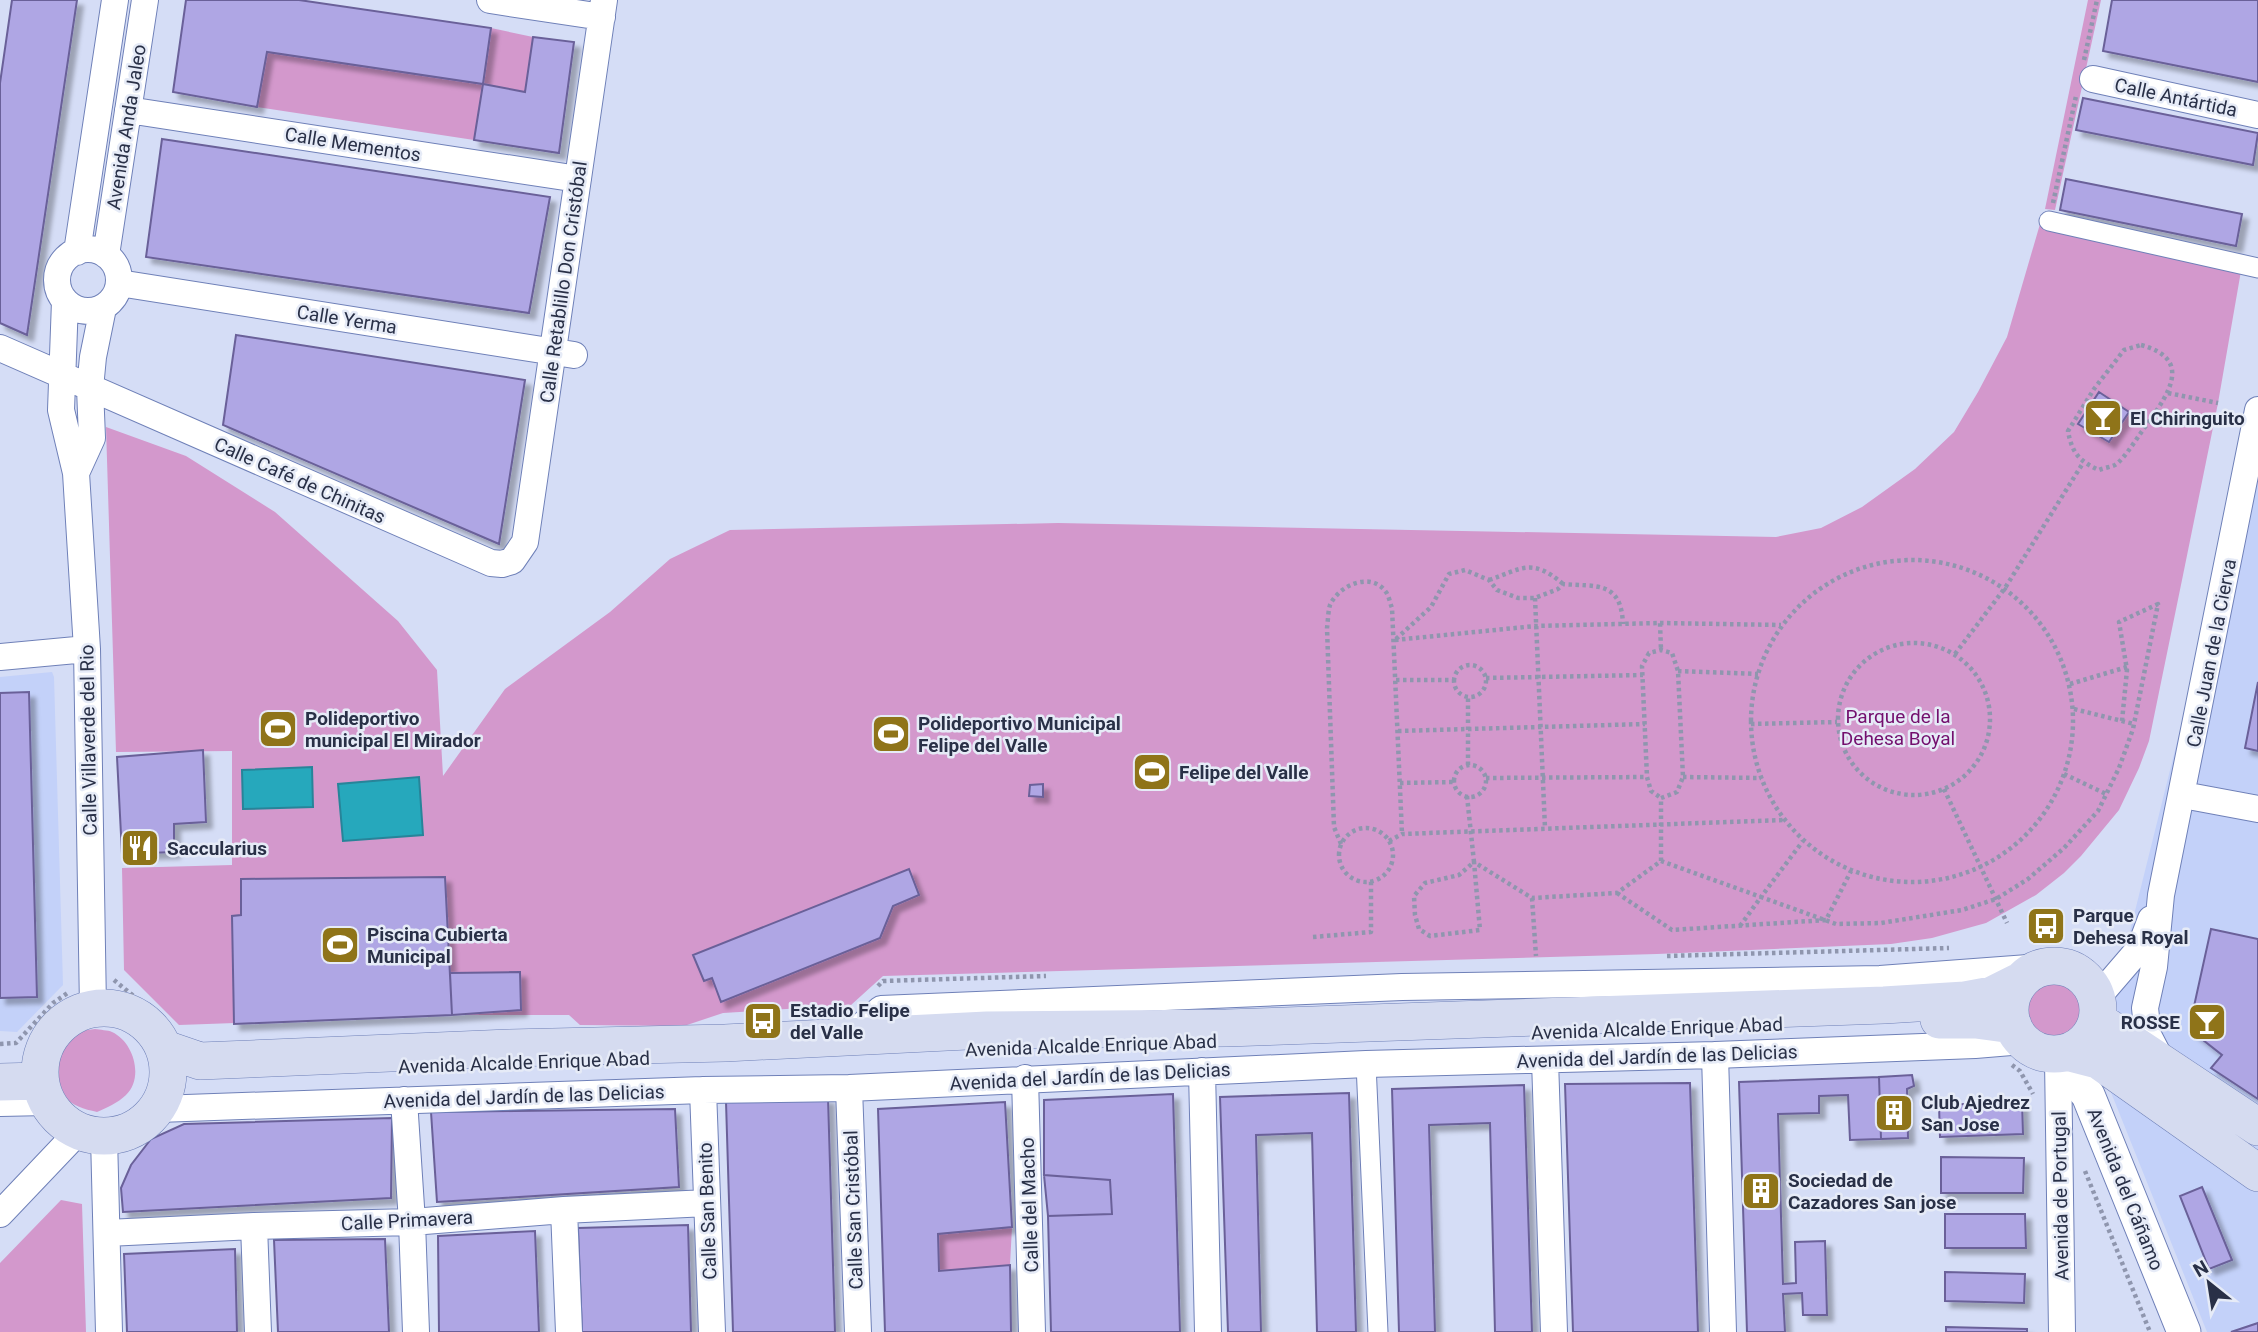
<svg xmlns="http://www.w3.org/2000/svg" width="2258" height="1332" font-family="Roboto,sans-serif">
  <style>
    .built { fill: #c3d1f9 }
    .green { fill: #d398cc }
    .water { fill: #26a8bc; stroke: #278499; stroke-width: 2 }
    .building { fill: #afa6e4; stroke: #6a6199; stroke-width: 2; filter: url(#shadow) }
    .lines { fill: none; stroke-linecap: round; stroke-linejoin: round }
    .pedestrian-casing { stroke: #6f80b8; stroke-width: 21 }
    .minor-casing { stroke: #6f80b8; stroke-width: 28 }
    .tertiary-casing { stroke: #6f80b8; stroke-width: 35 }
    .secondary-casing { stroke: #6f80b8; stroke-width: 38 }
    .path { stroke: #8f96ae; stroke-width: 4.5; stroke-dasharray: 3.5 3.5; stroke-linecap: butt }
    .pedestrian { stroke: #fff; stroke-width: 19 }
    .minor { stroke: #fff; stroke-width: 26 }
    .tertiary { stroke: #fff; stroke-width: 33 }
    .secondary { stroke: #d5dbf0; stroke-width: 37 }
    .labels { text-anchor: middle; stroke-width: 5; stroke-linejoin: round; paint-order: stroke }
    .street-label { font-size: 19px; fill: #293047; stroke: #e6ebf7 }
    .poi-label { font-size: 19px; font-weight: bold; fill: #293047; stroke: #e6ebf7; text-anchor: start }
    .park-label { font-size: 19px; fill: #730f6e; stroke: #e6ebf7 }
  </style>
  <defs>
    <filter id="shadow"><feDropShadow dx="6" dy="6" stdDeviation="2" flood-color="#0004"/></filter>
  </defs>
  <rect width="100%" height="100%" fill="#d5ddf6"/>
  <path class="built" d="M2258,416V1332H2207L2098,1060Z
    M52,672L54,677L63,985L17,1032L0,1031V677Z"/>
  <path class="green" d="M2088,0H2101L2055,210L2045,209Z
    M491,28L533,37L525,92L474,140L257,107L267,52L483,84Z
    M2040,224L2241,271L2218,403L2182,580L2149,741L2139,768L2119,810L2081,856L2064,873L2036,895L1986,923L1932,938L1891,944L1657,954L883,976L851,1005L723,1013L684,1026L580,1025L569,1015H452L179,1025L124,970L122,868L232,865V751L116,752L106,427L186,456L275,512L398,621L437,670L443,776L505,689L610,612L670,559L730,530L1058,523L1776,537L1821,528L1862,507L1915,469L1954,432L1978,392L2007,337Z
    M2020 1009a31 31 0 1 1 62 0a31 31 0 1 1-62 0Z
    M95,1029C100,1030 108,1030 112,1032C134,1042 144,1078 126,1095C118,1103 106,1108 97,1112C84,1109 72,1106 63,1095C46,1077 55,1040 79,1031C84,1030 91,1030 95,1029Z
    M61,1200L82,1204L86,1332H0V1263Z
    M1012,1227L1010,1265L939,1271L938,1234Z"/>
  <path class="water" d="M312,767L313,807L243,809L242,770Z
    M419,777L423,835L343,841L338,784Z"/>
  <path class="building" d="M12,0H77L27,335L0,323V83Z
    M186,0H299L491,28L483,84L267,52L257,107L173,92Z
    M2112,0H2258V82L2103,51Z
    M533,37L574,42L559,153L474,140L483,84L525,92Z
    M2083,98L2258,133L2253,165L2076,130Z
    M162,139L550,197L529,313L146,257Z
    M2066,179L2242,214L2236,246L2060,210Z
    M236,335L525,380L499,544L223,425Z
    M2099,392L2129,412L2109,442L2078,424Z
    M2258,682V751L2245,748Z
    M29,692L37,997L0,998V693Z
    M203,750L206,822L174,824V852L122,854L117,757Z
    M1043,784V797L1029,796L1030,785Z
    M909,869L919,895L893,906L880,938L721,1002L712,978L704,981L693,955Z
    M445,877L452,1015L234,1024L232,916L241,915V879Z
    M2211,929L2258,939V1099L2211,1068L2222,1055L2189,1029Z
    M520,972L521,1010L452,1015L450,973Z
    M1912,1075L1914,1086L1907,1089L1908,1138L1881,1139L1879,1077Z
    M1879,1077L1881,1139L1850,1140L1848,1095L1819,1096V1113L1778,1114L1783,1284L1796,1283L1795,1242L1825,1241L1827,1315H1803L1802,1293L1783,1294L1785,1332H1747L1739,1082Z
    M1690,1083L1698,1332H1573L1565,1084Z
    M1524,1085L1532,1332H1495L1490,1123L1429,1125L1435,1332H1399L1392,1089Z
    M1349,1093L1356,1332H1317L1312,1133L1256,1135L1261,1332H1228L1220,1097Z
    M1173,1094L1180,1332H1051L1048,1216L1112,1214L1110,1180L1044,1175V1100Z
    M828,1098L835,1332H733L726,1102Z
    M1005,1102L1012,1227L938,1234L939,1271L1010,1265L1011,1332H885L878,1109Z
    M2022,1102L2023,1134L1940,1137L1939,1105Z
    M675,1109L679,1187L437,1202L431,1112Z
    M392,1118L391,1198L123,1212L121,1188L131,1165L151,1139L184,1124Z
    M1941,1157L2024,1158L2023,1193H1941Z
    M1044,1175L1110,1180L1112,1214L1048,1216Z
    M2202,1187L2232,1260L2209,1269L2180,1196Z
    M1945,1214H2025L2026,1248H1945Z
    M688,1225L691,1332H582L578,1228Z
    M535,1231L539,1332H439L438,1236Z
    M385,1239L389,1332H278L274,1240Z
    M235,1249L237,1332H127L124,1254Z
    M1945,1272L2025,1274L2024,1303L1945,1301Z
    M2258,1323V1332H2231Z
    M1946,1327L2027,1329V1332H1946Z"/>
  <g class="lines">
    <g class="pedestrian-casing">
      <path id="pedestrian" d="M2049,221L2258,268
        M1366,1064L1378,1332"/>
    </g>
    <g class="minor-casing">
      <path id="minor" d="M490,0L602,17
        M2093,79L2258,115
        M128,110L578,179
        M57 280a31 31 0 1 1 62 0a31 31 0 1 1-62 0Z
        M77,252L115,0
        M106,255L145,0
        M119,283L574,355
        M65,301L61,410L76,473L87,649L93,1008
        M0,348L491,563L502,564L512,561L525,542L604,0
        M76,473L92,438L90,388L93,357L103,308
        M0,657L87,649
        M2183,795L2258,809
        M2097,998L2140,948L2151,919
        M849,1037L881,1009L1402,987L1880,979L2042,967
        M1715,1055L1723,1332
        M1545,1060L1554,1332
        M2058,1060L2062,1332
        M2162,1062L2148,1035L2145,1008L2154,967L2161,895L2258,410
        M1202,1071L1208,1332
        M1025,1078L1032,1332
        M849,1088L858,1332
        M703,1090L712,1332
        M404,1100L412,1222L416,1332
        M0,1103L47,1102
        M158,1109L703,1090L849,1088L1366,1064L1715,1055L1975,1045L2023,1041
        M104,1137L109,1332
        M564,1210L569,1332
        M0,1214L78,1132
        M254,1226L258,1332
        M107,1233L254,1226L412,1222L564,1210L707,1203"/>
    </g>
    <g class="tertiary-casing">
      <path id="tertiary" d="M2056,1054L2058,1060L2088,1095L2184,1332"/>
    </g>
    <g class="secondary-casing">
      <path id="secondary" d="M2010 1010a44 44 0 1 1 88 0a44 44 0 1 1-88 0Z
        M40 1072a64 64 0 1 1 128 0a64 64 0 1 1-128 0Z
        M1939,1020H1976L2013,1025
        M2097,1020L2258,1127
        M165,1049L200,1061L509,1048L725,1043L987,1030L1226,1028L1884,1005L1965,1000L1992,995L2018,982
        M2067,1052L2098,1060L2258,1173
        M0,1082L40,1081"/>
    </g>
    <path class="path" d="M2084,60L2097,0
      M2053,203L2076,96
      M2141,345C2193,359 2169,393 2148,423C2140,433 2124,460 2115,465C2110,467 2104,468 2099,470C2079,461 2072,453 2068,431L2094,389L2124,350Z
      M2168,393L2218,403
      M1751 721a161 161 0 1 1 322 0a161 161 0 1 1-322 0Z
      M1489,580C1521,569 1532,557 1563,584
      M1535,598L1545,828
      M1660,623L1781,625
      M1396,639L1431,607L1449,574L1465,570L1489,580L1497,590L1518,598H1535L1558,589L1563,584C1596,587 1621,580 1623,624
      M1395,640L1535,626L1660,623L1661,650
      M1838 719a76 76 0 1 1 152 0a76 76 0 1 1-152 0Z
      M1955,654L2005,588L2083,463
      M1454 681a16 16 0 1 1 32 0a16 16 0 1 1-32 0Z
      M1678,671L1758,674
      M1486,678L1643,675
      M1396,680H1453
      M2070,684L2127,667
      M2074,709L2134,724
      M1751,724L1837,722
      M1398,731L1645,724
      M1468,765V697
      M1454 781a16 16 0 1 1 32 0a16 16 0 1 1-32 0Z
      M2064,774L2106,794
      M1683,777L1761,778
      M1486,778L1647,777
      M1400,783L1454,782
      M1944,789L2007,923
      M1467,796L1474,862L1459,875L1425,883L1414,896L1415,915L1419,929L1430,936L1480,930L1474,862L1532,898L1617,893L1661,861L1761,897L1803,841
      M1339 855a27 27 0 1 1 54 0a27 27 0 1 1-54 0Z
      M1389,841L1402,834L1783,820
      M1341,844L1334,827L1327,628C1328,621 1328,612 1330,605C1339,585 1371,571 1386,592C1389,596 1390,603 1392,608L1402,834
      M1661,861V798L1677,792L1683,777L1678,671L1672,653L1661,650L1649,653L1642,666L1647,777L1651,791L1661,798
      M1617,893L1672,930L1826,920L1851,871
      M1532,898L1536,956
      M1740,926L1761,897L1836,924L1881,923L1962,910L1996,899L2028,879L2064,848L2098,811L2119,768L2133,729L2158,604L2119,622L2127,670L2122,721
      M1313,937L1371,932V881
      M1667,956L1949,948
      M114,980L164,1021
      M878,986L883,981L1046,976
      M0,1044L16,1043L53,1003L69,992
      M2012,1065L2020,1071L2033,1094
      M2085,1171L2150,1332"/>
    <use href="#pedestrian" class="pedestrian"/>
    <use href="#minor" class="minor"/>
    <use href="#tertiary" class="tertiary"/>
    <use href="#secondary" class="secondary"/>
  </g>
  <defs>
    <g id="bar-square" transform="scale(2.0125)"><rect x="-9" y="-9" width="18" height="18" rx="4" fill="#8f7419" stroke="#e6ebf7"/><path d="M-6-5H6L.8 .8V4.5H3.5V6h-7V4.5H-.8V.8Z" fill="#fff"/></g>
    <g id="stadium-square" transform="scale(2.0125)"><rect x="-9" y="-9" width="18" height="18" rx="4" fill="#8f7419" stroke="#e6ebf7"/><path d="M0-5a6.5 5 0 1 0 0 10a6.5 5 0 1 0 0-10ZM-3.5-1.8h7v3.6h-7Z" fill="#fff"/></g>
    <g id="restaurant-square" transform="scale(2.0125)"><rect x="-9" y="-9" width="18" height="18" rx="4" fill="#8f7419" stroke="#e6ebf7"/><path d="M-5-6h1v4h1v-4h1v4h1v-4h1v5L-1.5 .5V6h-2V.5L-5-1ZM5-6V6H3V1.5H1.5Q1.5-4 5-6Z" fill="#fff"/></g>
    <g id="bus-square" transform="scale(2.0125)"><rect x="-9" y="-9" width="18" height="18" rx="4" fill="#8f7419" stroke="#e6ebf7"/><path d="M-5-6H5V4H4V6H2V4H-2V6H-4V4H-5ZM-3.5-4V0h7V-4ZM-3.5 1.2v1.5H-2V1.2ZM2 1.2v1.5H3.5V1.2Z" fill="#fff"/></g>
    <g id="building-square" transform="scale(2.0125)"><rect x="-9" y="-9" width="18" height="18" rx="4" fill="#8f7419" stroke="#e6ebf7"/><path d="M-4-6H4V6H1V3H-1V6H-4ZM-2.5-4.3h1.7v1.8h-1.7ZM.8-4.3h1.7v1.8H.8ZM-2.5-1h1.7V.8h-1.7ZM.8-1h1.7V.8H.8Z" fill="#fff"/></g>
  </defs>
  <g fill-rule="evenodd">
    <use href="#bar-square" x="2103" y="418"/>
    <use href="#stadium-square" x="278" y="729"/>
    <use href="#stadium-square" x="891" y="734"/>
    <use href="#stadium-square" x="1152" y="772"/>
    <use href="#restaurant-square" x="140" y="848"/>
    <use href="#bus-square" x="2046" y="926"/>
    <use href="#stadium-square" x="340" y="945"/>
    <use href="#bus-square" x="763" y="1021"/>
    <use href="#bar-square" x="2207" y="1022"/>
    <use href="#building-square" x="1894" y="1113"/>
    <use href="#building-square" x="1761" y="1191"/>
  </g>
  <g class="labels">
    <g class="street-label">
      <text transform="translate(2176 97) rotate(12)" y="7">Calle Antártida</text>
      <text transform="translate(126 127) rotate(-81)" y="7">Avenida Anda Jaleo</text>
      <text transform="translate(353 144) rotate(9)" y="7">Calle Mementos</text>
      <text transform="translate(563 282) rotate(-82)" y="7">Calle Retablillo Don Cristóbal</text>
      <text transform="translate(347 319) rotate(9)" y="7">Calle Yerma</text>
      <text transform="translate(300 480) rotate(24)" y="7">Calle Café de Chinitas</text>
      <text transform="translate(2211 653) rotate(-79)" y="7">Calle Juan de la Cierva</text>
      <text transform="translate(88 740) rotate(-91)" y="7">Calle Villaverde del Rio</text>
      <text transform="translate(1657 1028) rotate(-2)" y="7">Avenida Alcalde Enrique Abad</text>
      <text transform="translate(1091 1045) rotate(-2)" y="7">Avenida Alcalde Enrique Abad</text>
      <text transform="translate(1657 1056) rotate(-2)" y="7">Avenida del Jardín de las Delicias</text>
      <text transform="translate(524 1062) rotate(-2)" y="7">Avenida Alcalde Enrique Abad</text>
      <text transform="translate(1090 1076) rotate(-3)" y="7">Avenida del Jardín de las Delicias</text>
      <text transform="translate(524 1096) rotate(-2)" y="7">Avenida del Jardín de las Delicias</text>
      <text transform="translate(2126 1189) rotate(68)" y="7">Avenida del Cáñamo</text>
      <text transform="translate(2060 1196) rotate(-91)" y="7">Avenida de Portugal</text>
      <text transform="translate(1029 1205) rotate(-92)" y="7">Calle del Macho</text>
      <text transform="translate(853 1210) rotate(-92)" y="7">Calle San Cristóbal</text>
      <text transform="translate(707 1211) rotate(-92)" y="7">Calle San Benito</text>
      <text transform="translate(407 1220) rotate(-3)" y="7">Calle Primavera</text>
    </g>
    <g class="poi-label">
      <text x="2130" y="425">El Chiringuito</text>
      <text x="305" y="725">Polideportivo<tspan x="305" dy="22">municipal El Mirador</tspan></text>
      <text x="918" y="730">Polideportivo Municipal<tspan x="918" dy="22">Felipe del Valle</tspan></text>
      <text x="1179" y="779">Felipe del Valle</text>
      <text x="167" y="855">Saccularius</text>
      <text x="2073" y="922">Parque<tspan x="2073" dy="22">Dehesa Royal</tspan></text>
      <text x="367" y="941">Piscina Cubierta<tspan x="367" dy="22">Municipal</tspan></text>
      <text x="790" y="1017">Estadio Felipe<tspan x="790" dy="22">del Valle</tspan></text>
      <text x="2180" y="1029" text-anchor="end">ROSSE</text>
      <text x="1921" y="1109">Club Ajedrez<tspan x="1921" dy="22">San Jose</tspan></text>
      <text x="1788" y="1187">Sociedad de<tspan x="1788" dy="22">Cazadores San jose</tspan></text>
    </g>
    <g class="park-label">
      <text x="1898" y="723">Parque de la<tspan x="1898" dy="22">Dehesa Boyal</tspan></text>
    </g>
  </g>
  <g transform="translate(2209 1283) rotate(330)" stroke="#e6ebf7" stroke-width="5" paint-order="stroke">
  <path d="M0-5L12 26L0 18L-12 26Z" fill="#293047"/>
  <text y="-10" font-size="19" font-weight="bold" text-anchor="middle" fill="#293047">N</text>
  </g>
</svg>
